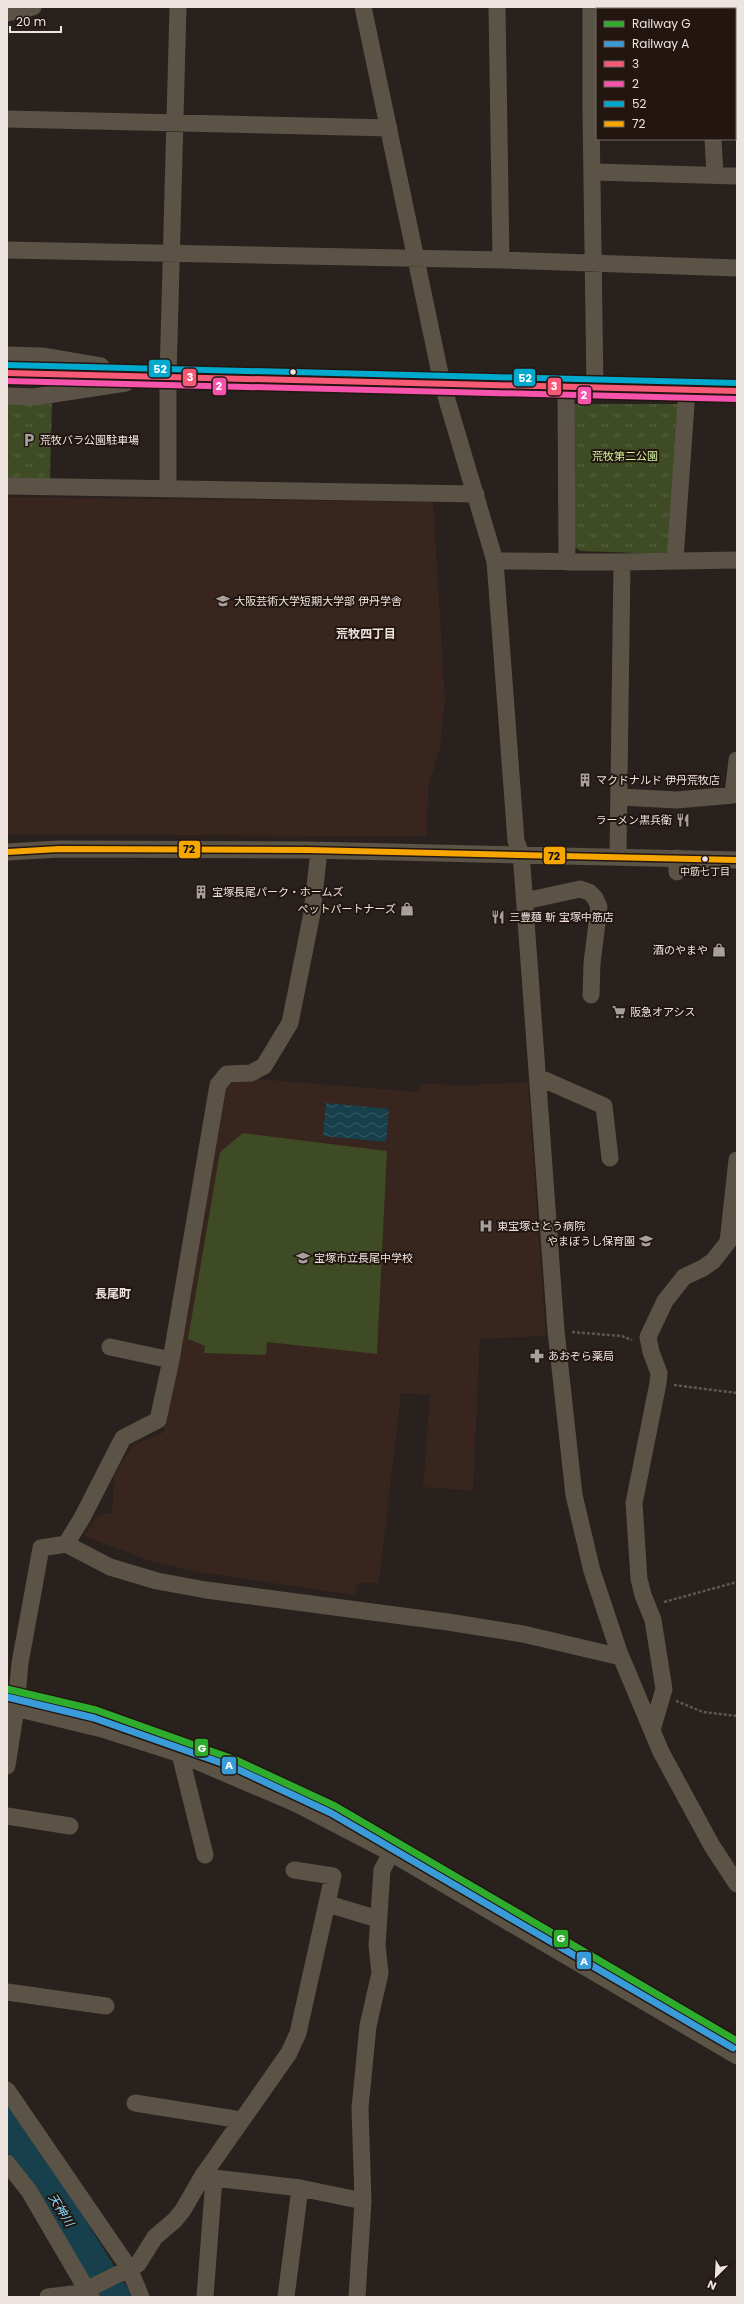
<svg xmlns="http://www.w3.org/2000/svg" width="744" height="2304" font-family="Poppins,'Noto Sans JP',sans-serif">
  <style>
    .built { fill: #38251e }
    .grass { fill: #3e4b24 }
    .park { fill: url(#park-tufts) }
    .water { fill: url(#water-waves) }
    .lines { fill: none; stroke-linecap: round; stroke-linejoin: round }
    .river { stroke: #18404c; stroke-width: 31 }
    .path { stroke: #5e574f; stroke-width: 2.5; stroke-dasharray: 3 2; stroke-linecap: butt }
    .minor { stroke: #5a5346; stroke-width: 17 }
    .bus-1-casing { stroke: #231611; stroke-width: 9 }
    .bus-2-casing { stroke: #231611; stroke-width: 9 }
    .bus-3-casing { stroke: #231611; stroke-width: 9 }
    .bus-4-casing { stroke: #231611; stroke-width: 9 }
    .bus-1 { stroke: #f75a77; stroke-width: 6 }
    .bus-2 { stroke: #f653ac; stroke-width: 6 }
    .bus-3 { stroke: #00a9ce; stroke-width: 6 }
    .bus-4 { stroke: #f7a600; stroke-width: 6 }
    .rail-1-casing { stroke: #231611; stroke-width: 10 }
    .rail-2-casing { stroke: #231611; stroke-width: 10 }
    .rail-1 { stroke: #2dac2d; stroke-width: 7 }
    .rail-2 { stroke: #3a9bd9; stroke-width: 7 }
    .bus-dot { fill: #ede4e0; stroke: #231611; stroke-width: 1.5 }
    .labels { text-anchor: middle; stroke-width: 4; stroke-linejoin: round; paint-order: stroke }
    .bus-label { font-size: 10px; fill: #ede4e0; stroke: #231611 }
    .poi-label { font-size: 11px; fill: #ede4e0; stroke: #231611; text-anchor: start }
    .park-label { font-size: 11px; fill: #d1f39a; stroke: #231611 }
    .neighbourhood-label { font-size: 12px; font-weight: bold; fill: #ede4e0; stroke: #231611 }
    .water-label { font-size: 12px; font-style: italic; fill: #85ddfc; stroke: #231611 }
    .line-badge { stroke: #231611; stroke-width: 1.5 }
    .badge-label { font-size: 11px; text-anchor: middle; font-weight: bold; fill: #fff }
    .pale-badge-label { font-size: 11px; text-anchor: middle; font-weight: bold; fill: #111 }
  </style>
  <defs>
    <pattern id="park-tufts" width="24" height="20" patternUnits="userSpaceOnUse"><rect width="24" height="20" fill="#3e4b24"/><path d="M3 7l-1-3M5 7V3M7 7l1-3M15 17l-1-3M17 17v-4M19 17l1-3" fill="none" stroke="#5a6544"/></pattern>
    <pattern id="water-waves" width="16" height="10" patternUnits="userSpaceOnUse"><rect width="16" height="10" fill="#18404c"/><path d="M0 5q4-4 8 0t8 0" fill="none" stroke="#3a5b66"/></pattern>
  </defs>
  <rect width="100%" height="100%" fill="#28211e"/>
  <path class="built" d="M7,497L433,502L445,700L440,748L428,788L427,836L7,835Z
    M244,1078L419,1092L421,1084L470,1085L528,1082L546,1336L480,1339L473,1491L423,1487L430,1395L401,1393L379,1583H357L354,1595L198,1572L153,1562L84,1536L96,1517L102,1513L112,1514L114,1476L133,1445L164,1432L227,1087Z"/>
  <path class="grass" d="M243,1133L387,1151L377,1354L267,1342L266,1355L204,1353L205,1346L188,1339L220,1152Z"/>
  <path class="park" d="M7,401L52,402L50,479L7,478Z
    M574,404H680L670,550L664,554L580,551L574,547Z"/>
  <path class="water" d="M326,1103L389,1109L386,1142L323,1136Z"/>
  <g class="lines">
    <path class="river" d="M7,2122L115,2297"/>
    <path class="path" d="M572,1332L622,1336L632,1340
      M674,1385L737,1393
      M664,1602L737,1582
      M676,1701L703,1712L737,1716"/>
    <path class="minor" d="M363,7L442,383L495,561L516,841L521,854L522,866L556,1331L574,1495L592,1571L619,1652L661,1752L712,1846L737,1884
      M497,7L501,260
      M591,7V113L597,111
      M721,9V7
      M7,13L33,7
      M591,113L595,388
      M7,119L389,128
      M713,139L715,175
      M593,172L737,176
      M7,250L501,260L737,268
      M7,355L42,356L101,366
      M7,373L737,391
      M566,387L567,562
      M7,396L34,397L126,383
      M7,486L476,494
      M168,488V377L178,7
      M675,560L687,390
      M495,561L622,562L618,856
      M622,562L737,560
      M620,797L677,800L733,795L737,760
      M7,852L59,849L308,850L737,860
      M677,872V858
      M525,901L580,889L589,892L595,898L599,907L592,963L591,995
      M538,1077L604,1106L610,1158
      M110,1347L171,1360
      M66,1544L110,1567L157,1581L206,1590L448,1622L523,1634L621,1657
      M7,1706L102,1729L180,1754
      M652,1730L664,1689L653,1620L643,1595L639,1579L634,1503L658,1383L659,1373L651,1352L648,1337L665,1301L684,1277L703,1268L713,1261L728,1242L737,1160
      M7,1766L16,1708L20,1663L41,1548L66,1544L82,1518L123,1438L158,1420L171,1360L218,1085L227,1074L251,1073L264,1066L290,1023L312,913L319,851
      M7,1816L70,1826
      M205,1855L180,1754L297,1804L391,1853L737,2056
      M328,1904L378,1919
      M7,1992L106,2006
      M7,2090L129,2268L141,2297
      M135,2103L241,2120
      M7,2163L29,2191L91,2297
      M202,2177L214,2178L205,2297
      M214,2178L300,2188L363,2201L357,2297
      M363,2201L360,2108L368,2026L380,1973L377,1945L382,1870L391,1853
      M48,2297L80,2293L138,2264L155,2237L175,2220L183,2210L202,2177L289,2053L298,2033L333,1876L294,1870
      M286,2297L300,2188"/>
    <g class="bus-1-casing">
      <path id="bus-1" d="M7,373L737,391"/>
    </g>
    <g class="bus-2-casing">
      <path id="bus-2" d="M7,381L737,399"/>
    </g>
    <g class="bus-3-casing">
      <path id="bus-3" d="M7,365L737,383"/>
    </g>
    <g class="bus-4-casing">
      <path id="bus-4" d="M7,852L59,849L308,850L737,860"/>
    </g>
    <use href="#bus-1" class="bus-1"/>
    <use href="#bus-2" class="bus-2"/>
    <use href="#bus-3" class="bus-3"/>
    <use href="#bus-4" class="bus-4"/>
    <g class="rail-1-casing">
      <path id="rail-1" d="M7,1689L96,1710L236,1760L335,1806L737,2041"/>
    </g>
    <g class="rail-2-casing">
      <path id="rail-2" d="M7,1697L94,1718L233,1767L331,1813L733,2048"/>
    </g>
    <use href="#rail-1" class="rail-1"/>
    <use href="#rail-2" class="rail-2"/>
  </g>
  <defs>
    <g id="parking-bare" transform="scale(1.08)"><path d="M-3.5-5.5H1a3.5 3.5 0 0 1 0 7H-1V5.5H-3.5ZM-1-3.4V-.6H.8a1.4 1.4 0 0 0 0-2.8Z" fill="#a8a09c" stroke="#231611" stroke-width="2.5" paint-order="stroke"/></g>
    <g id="university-bare" transform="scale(1.08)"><path d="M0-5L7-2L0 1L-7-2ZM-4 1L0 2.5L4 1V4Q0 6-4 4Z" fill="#a8a09c" stroke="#231611" stroke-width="2.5" paint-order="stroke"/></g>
    <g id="building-bare" transform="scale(1.08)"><path d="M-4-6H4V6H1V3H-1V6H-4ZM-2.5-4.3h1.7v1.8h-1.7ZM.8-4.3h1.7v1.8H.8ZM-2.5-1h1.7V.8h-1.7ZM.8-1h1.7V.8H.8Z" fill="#a8a09c" stroke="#231611" stroke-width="2.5" paint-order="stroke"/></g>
    <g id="restaurant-bare" transform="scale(1.08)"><path d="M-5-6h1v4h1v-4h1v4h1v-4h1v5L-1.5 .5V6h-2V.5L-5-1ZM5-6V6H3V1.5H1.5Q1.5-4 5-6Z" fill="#a8a09c" stroke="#231611" stroke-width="2.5" paint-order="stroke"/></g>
    <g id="shop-bare" transform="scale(1.08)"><path d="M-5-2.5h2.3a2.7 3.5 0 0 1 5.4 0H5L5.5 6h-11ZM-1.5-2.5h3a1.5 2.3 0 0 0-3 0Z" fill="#a8a09c" stroke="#231611" stroke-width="2.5" paint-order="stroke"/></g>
    <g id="supermarket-bare" transform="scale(1.08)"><path d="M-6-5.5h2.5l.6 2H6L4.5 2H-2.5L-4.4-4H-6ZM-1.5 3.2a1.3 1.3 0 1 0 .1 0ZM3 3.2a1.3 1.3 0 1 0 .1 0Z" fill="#a8a09c" stroke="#231611" stroke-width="2.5" paint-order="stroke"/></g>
    <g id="hospital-bare" transform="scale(1.08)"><path d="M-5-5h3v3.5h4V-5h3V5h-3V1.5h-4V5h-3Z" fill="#a8a09c" stroke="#231611" stroke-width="2.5" paint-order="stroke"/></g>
    <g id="school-bare" transform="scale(1.08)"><path d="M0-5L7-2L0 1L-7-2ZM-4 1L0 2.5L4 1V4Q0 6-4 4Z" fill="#a8a09c" stroke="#231611" stroke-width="2.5" paint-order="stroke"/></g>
    <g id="pharmacy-bare" transform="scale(1.08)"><path d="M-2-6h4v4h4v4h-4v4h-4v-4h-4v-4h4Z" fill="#a8a09c" stroke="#231611" stroke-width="2.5" paint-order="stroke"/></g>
  </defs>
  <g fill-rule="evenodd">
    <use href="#parking-bare" x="29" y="440"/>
    <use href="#university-bare" x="223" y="601"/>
    <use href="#building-bare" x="585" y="780"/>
    <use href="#restaurant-bare" x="683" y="820"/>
    <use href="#building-bare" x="201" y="892"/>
    <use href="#shop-bare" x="407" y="909"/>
    <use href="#restaurant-bare" x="498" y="917"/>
    <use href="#shop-bare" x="719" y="950"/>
    <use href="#supermarket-bare" x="619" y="1012"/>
    <use href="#hospital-bare" x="486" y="1226"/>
    <use href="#school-bare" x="646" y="1241"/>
    <use href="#school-bare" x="303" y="1258"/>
    <use href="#pharmacy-bare" x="537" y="1356"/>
  </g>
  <g class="bus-dot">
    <circle cx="293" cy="372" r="3.5"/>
    <circle cx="705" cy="859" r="3.5"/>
  </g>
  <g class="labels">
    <g class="bus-label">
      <text x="705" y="875">中筋七丁目</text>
    </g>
    <g class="poi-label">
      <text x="40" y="444">荒牧バラ公園駐車場</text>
      <text x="234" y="605">大阪芸術大学短期大学部 伊丹学舎</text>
      <text x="596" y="784">マクドナルド 伊丹荒牧店</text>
      <text x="672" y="824" text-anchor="end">ラーメン黒兵衛</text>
      <text x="212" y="896">宝塚長尾パーク・ホームズ</text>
      <text x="396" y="913" text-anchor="end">ペットパートナーズ</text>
      <text x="509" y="921">三豊麺 斬 宝塚中筋店</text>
      <text x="708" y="954" text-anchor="end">酒のやまや</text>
      <text x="630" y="1016">阪急オアシス</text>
      <text x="497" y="1230">東宝塚さとう病院</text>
      <text x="635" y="1245" text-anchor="end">やまぼうし保育園</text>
      <text x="314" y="1262">宝塚市立長尾中学校</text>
      <text x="548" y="1360">あおぞら薬局</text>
    </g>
    <g class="park-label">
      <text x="625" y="460">荒牧第二公園</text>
    </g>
    <g class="neighbourhood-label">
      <text x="366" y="638">荒牧四丁目</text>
      <text x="113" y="1298">長尾町</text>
    </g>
    <g class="water-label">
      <text transform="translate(61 2210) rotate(58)" y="4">天神川</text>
    </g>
  </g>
  <g class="line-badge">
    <rect x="148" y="359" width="23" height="19" rx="4" fill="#00a9ce"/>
    <rect x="182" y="368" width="15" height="19" rx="4" fill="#f75a77"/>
    <rect x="513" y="368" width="23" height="19" rx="4" fill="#00a9ce"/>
    <rect x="212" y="377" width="15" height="19" rx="4" fill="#f653ac"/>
    <rect x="547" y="377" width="15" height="19" rx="4" fill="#f75a77"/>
    <rect x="577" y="386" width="15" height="19" rx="4" fill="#f653ac"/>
    <rect x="178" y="840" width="23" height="19" rx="4" fill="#f7a600"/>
    <rect x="543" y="846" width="23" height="19" rx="4" fill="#f7a600"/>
    <rect x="194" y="1738" width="15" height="19" rx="4" fill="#2dac2d"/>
    <rect x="221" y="1756" width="16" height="19" rx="4" fill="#3a9bd9"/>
    <rect x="553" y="1929" width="16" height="19" rx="4" fill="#2dac2d"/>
    <rect x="576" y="1951" width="16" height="19" rx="4" fill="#3a9bd9"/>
  </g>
  <g class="badge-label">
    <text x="160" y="373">52</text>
    <text x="190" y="381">3</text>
    <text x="525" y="382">52</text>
    <text x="219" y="390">2</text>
    <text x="554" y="390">3</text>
    <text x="584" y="399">2</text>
    <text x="202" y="1752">G</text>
    <text x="229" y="1769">A</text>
    <text x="561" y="1942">G</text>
    <text x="584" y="1965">A</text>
  </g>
  <g class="pale-badge-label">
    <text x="189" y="853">72</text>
    <text x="554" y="860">72</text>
  </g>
  <rect width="744" height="2304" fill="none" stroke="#ede4e0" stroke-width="16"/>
  <rect x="596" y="8" width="140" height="132" fill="#231611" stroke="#746864"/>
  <rect x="604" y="21" width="20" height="6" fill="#2dac2d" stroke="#746864"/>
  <text x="632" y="28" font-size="12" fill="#ede4e0">Railway G</text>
  <rect x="604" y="41" width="20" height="6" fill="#3a9bd9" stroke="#746864"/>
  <text x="632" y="48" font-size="12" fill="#ede4e0">Railway A</text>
  <rect x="604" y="61" width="20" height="6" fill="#f75a77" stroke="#746864"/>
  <text x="632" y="68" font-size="12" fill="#ede4e0">3</text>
  <rect x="604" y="81" width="20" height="6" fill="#f653ac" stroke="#746864"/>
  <text x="632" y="88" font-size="12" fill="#ede4e0">2</text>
  <rect x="604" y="101" width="20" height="6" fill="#00a9ce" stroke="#746864"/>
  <text x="632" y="108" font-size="12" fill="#ede4e0">52</text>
  <rect x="604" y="121" width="20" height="6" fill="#f7a600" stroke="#746864"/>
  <text x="632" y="128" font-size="12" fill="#ede4e0">72</text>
  <g transform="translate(716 2276) rotate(204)" stroke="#231611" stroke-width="3" paint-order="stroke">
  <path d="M0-3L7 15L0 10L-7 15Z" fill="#ede4e0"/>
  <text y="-6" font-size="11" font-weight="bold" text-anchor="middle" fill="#ede4e0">N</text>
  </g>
  <path d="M10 26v6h51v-6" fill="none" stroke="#ede4e0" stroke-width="2"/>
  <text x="16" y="26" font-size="12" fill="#ede4e0" stroke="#231611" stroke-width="3" paint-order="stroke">20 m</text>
</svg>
